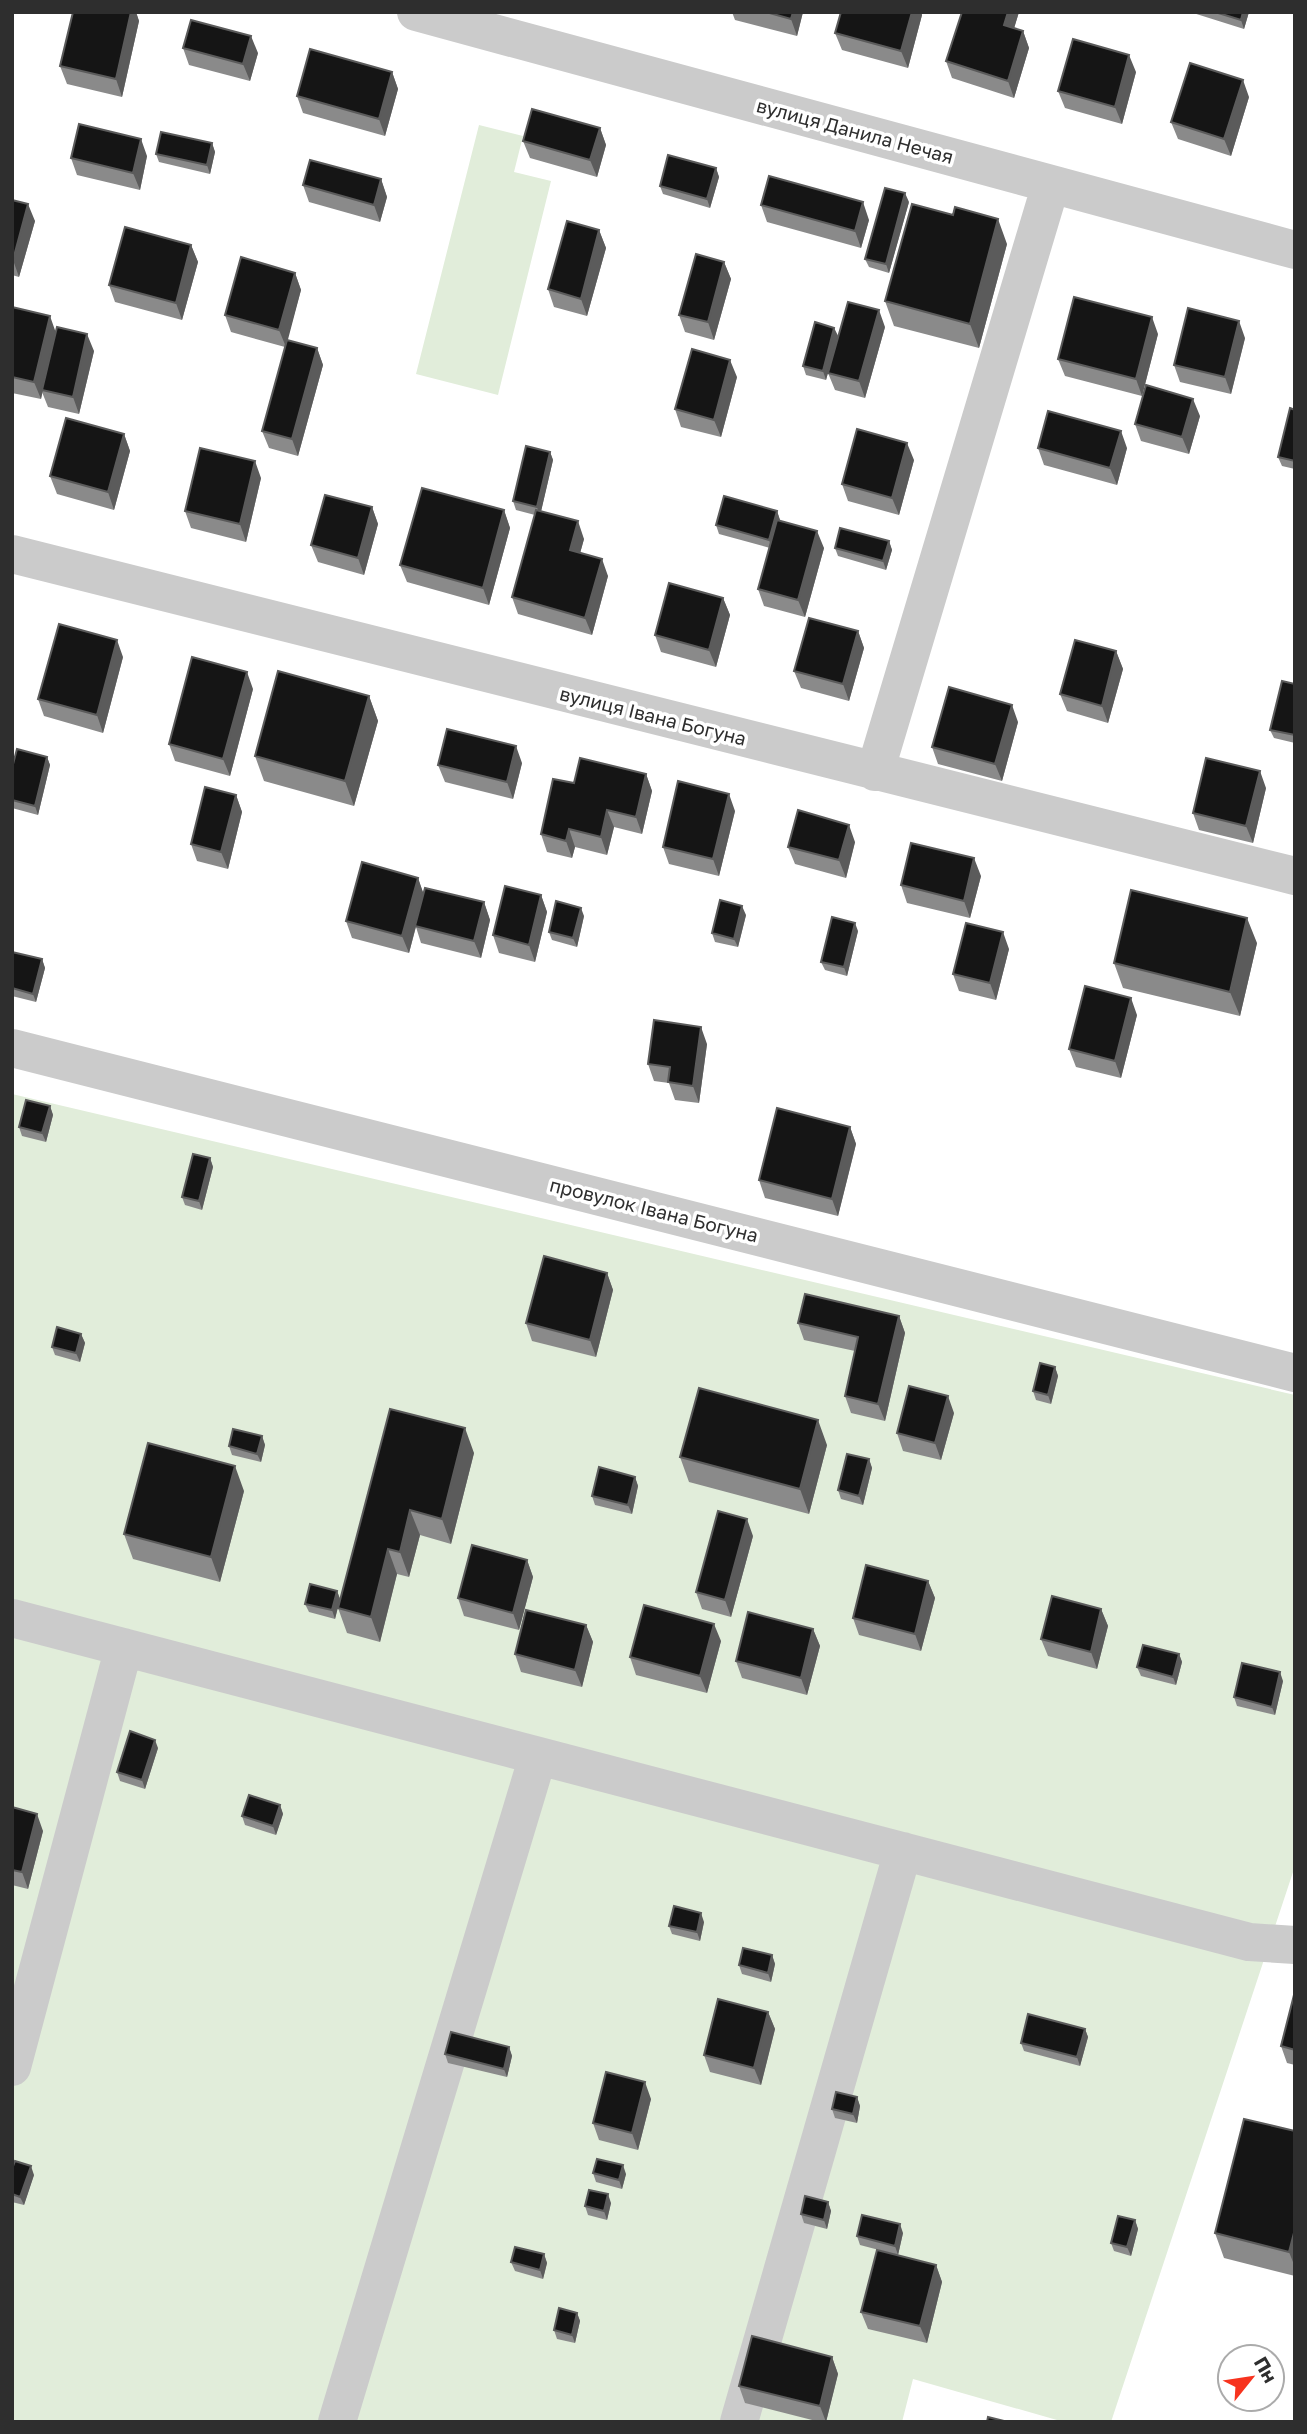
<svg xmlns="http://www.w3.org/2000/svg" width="1307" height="2434" font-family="'Golos Text',sans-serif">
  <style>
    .green { fill: #e1edda }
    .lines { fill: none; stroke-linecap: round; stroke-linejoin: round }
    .minor { stroke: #cbcbcb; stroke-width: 38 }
    .wall { fill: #8a8a8a }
    .shaded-wall { fill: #5b5b5b }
    .building { fill: #151515; stroke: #5b5b5b; stroke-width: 2 }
    .labels { text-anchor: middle; stroke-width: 7; stroke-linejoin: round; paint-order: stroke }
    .street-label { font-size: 19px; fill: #2e2e2e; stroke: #fff }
  </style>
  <rect width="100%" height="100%" fill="#fff"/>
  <path class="green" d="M479,125L523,136L514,172L551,181L498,395L416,374Z
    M12,1094L1295,1395V1866L1111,2422H1064L913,2379L902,2422H12Z"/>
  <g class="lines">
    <path class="minor" d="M416,12L1295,250
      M12,554L1295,876
      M875,772L1051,184
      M12,1048L1295,1373
      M12,1618L1249,1942L1295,1945
      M12,2067L124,1647
      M337,2422L538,1756
      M739,2422L903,1851"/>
  </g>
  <path class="wall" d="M73,12H136L139,21L122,97L67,84L60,66Z
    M732,12H803L797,36L735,20Z
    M841,12H921L922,15L908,68L842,50L835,33Z
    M962,12H1019L1014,28L1023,31L1029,48L1014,98L952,78L946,61Z
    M1190,12H1249L1244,29Z
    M183,48L258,53L250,81L189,65Z
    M392,72L398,89L385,136L303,113L297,96Z
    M1136,72L1122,124L1065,108L1058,91Z
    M1249,97L1231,156L1178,139L1171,122Z
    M600,128L606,145L597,177L530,158L523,141Z
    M212,143L215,152L210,174L159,162L156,154Z
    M147,156L140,190L77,175L71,158Z
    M716,168L719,177L710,208L663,194L660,186Z
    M381,179L387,197L380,222L309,202L303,185Z
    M12,200L35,221L19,277L12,275Z
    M909,202L889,273L869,267L865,259Z
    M761,205L869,220L861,248L767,222Z
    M599,230L606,248L587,316L554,307L548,289Z
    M1007,244L979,348L894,326L885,301Z
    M191,245L198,262L182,320L115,302L109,285Z
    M724,262L731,279L714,340L685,332L679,315Z
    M295,273L301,290L287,340L317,348L323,365L298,456L269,448L262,431L285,347L231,332L225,315Z
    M12,307L56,332L94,351L79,414L48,407L42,392L41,399L12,393Z
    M885,327L865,398L835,390L828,373Z
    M834,328L838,336L826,380L806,375L803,366Z
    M1158,334L1142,396L1065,376L1058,359Z
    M1245,338L1231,394L1180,382L1174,365Z
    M737,377L721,437L681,427L675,409Z
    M1295,410V469L1282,466L1278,457Z
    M1200,416L1189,454L1141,441L1135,424Z
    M124,434L130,451L114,510L57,494L50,476Z
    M1038,448H1127L1117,485L1044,465Z
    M550,452L553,460L541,511L584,539L580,553L608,576L592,635L518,614L512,597L535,515L516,510L513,501Z
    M914,460L899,515L848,501L842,484Z
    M261,478L246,542L191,528L185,511Z
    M372,507L378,524L364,575L318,562L311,545Z
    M504,510L510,528L489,605L407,582L400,565Z
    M777,511L780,520L824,548L805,617L764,606L758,589L770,548L719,534L716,525Z
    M889,541L892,550L886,570L838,556L835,548Z
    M723,598L730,615L716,667L661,652L655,635Z
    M858,631L864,648L849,701L801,688L794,671Z
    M1116,651L1123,669L1108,723L1067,711L1060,694Z
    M123,657L103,733L44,716L38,699Z
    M1295,684V743L1274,738L1270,730Z
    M253,689L230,776L175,761L169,744Z
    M369,696L378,721L354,806L264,781L255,756Z
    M1018,722L1002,781L938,764L932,747Z
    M47,757L50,765L38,815L12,808V768Z
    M522,763L513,799L445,782L438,765Z
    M646,774L652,791L642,834L614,827L607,855L575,847L572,858L547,852L541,834L574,783Z
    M1266,788L1253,843L1199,830L1193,813Z
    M236,795L242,812L228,869L197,861L191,844Z
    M735,811L719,876L669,864L663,847Z
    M855,842L846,878L795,864L788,847Z
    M981,876L970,918L907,903L901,885Z
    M418,878L423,893L484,902L490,920L481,958L421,943L416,927L409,953L352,938L346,921Z
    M541,895L547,912L535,962L499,953L493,935Z
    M746,915L738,947L715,942L712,933Z
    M584,916L577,947L552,940L549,932Z
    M858,931L847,976L825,970L821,962Z
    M1257,943L1240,1016L1123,988L1114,963Z
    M1009,949L996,1000L959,991L953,974Z
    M12,952L42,959L45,968L36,1002L12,996Z
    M1137,1015L1121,1078L1076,1067L1069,1049Z
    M707,1044L699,1103L675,1100L669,1083L654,1081L648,1064Z
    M50,1106L53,1115L46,1142L22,1136L19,1127Z
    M850,1127L856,1144L838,1216L765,1198L759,1180Z
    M210,1158L213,1167L202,1210L185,1205L182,1197Z
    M607,1273L613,1290L596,1357L532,1341L526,1323Z
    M899,1316L905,1333L885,1421L851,1413L845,1396L855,1351L804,1340L798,1323Z
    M81,1334L85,1343L80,1362L55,1355L52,1347Z
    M1055,1367L1058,1376L1051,1404L1036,1400L1033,1391Z
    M390,1409L474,1453L451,1544L420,1535L409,1577L397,1574L380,1642L347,1633L338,1608Z
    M954,1413L941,1460L903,1451L897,1433Z
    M262,1436L265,1445L261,1462L232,1455L229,1446Z
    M827,1445L809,1514L689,1482L680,1457Z
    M869,1459L872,1468L863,1505L841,1499L838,1490Z
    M635,1477L638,1486L632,1514L595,1505L592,1496Z
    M244,1491L220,1582L133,1559L124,1534Z
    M753,1536L731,1617L702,1609L696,1592Z
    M527,1560L533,1577L519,1630L464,1616L458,1598Z
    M928,1581L935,1598L921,1651L859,1635L853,1618Z
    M337,1591L340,1599L335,1619L309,1612L305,1604Z
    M1101,1609L1108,1626L1097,1669L1048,1656L1041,1639Z
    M586,1625L593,1642L582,1687L521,1672L515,1654Z
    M813,1629L820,1646L807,1695L742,1678L736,1661Z
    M721,1641L707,1693L636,1675L630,1657Z
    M1179,1654L1182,1662L1176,1685L1141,1676L1137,1667Z
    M1283,1681L1275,1715L1237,1706L1234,1697Z
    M158,1748L145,1789L120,1781L117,1772Z
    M280,1805L283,1814L276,1835L245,1825L242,1816Z
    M12,1807L43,1831L28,1889L12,1885Z
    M704,1922L700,1941L672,1934L669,1926Z
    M772,1955L775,1964L771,1982L742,1974L739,1965Z
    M1295,1991V2065L1287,2063L1281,2046Z
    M768,2012L775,2029L761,2085L710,2072L704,2055Z
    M1085,2029L1088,2037L1080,2066L1024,2051L1021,2043Z
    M509,2047L512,2056L507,2077L448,2063L445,2054Z
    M857,2097L860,2106L857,2123L835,2118L832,2109Z
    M651,2099L638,2150L599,2140L593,2123Z
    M1295,2131V2276L1224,2258L1215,2233Z
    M12,2169L34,2175L24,2205L12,2202Z
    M593,2173L626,2174L622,2189L596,2182Z
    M828,2202L831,2211L827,2229L804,2223L801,2214Z
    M611,2203L607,2220L588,2215L585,2206Z
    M1135,2220L1138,2229L1131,2256L1114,2251L1111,2243Z
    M903,2233L898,2255L860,2245L857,2236Z
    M544,2254L547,2263L543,2279L515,2271L511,2262Z
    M936,2265L942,2282L927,2343L868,2329L861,2312Z
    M577,2313L580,2321L575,2343L557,2339L554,2330Z
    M832,2357L838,2374L826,2422H820L745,2403L739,2386Z"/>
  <path class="shaded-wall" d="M131,12H136L139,21L122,97L116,79Z
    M793,12H803L797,36L791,19Z
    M912,12H921L922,15L908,68L901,51Z
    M1008,12H1019L1010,42L1004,25Z
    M1243,12H1249L1244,29L1241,20Z
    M1023,31L1029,48L1014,98L1008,81Z
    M251,36L258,53L250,81L243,64Z
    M1129,55L1136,72L1122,124L1115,107Z
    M392,72L398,89L385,136L379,119Z
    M1243,80L1249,97L1231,156L1224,139Z
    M600,128L606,145L597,177L590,160Z
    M141,139L147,156L140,190L133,173Z
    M212,143L215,152L210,174L207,165Z
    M716,168L719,177L710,208L707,199Z
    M381,179L387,197L380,222L374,205Z
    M905,193L909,202L889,273L886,264Z
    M863,202L869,220L861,248L855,231Z
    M28,204L35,221L19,277L13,260Z
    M998,219L1007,244L979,348L970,324Z
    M599,230L606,248L587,316L581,299Z
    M191,245L198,262L182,320L176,303Z
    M724,262L731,279L714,340L708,322Z
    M295,273L301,290L286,347L279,330Z
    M879,310L885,327L865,398L859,381Z
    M50,316L56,333L41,399L34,382Z
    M1152,317L1158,334L1142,396L1136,379Z
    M1239,321L1245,338L1231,394L1225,377Z
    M834,328L838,336L826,380L823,371Z
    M87,334L94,351L79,414L73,397Z
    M317,348L323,365L298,456L292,439Z
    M730,360L737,377L721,437L714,420Z
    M1193,399L1200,416L1189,454L1182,437Z
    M1121,431L1127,448L1117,485L1110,468Z
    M124,434L130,451L114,510L108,492Z
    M907,443L914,460L899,515L892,498Z
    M550,452L553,460L540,516L537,507Z
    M255,461L261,478L246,542L240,524Z
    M372,507L378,524L364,575L358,558Z
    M504,510L510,528L489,605L483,588Z
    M777,511L780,520L772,548L769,540Z
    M578,521L584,539L576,568L570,550Z
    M817,531L824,548L805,617L798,600Z
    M889,541L892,550L886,570L883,561Z
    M602,559L608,576L592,635L585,618Z
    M723,598L730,615L716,667L709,650Z
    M858,631L864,648L849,701L843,684Z
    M117,640L123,657L103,733L97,715Z
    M1116,651L1123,669L1108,723L1102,706Z
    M247,672L253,689L230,776L223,759Z
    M369,696L378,721L354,806L345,781Z
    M1012,705L1018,722L1002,781L995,764Z
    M516,746L522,763L513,799L507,782Z
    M47,757L50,765L38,815L35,806Z
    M1260,771L1266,788L1253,843L1246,826Z
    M646,774L652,791L642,834L636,817Z
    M729,794L735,811L719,876L713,859Z
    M236,795L242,812L228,869L221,852Z
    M607,810L614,827L607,855L601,837Z
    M849,825L855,842L846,878L839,860Z
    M569,829L575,847L572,858L566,841Z
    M974,858L981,876L970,918L964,901Z
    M418,878L424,895L409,953L402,936Z
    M541,895L547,912L535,962L529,945Z
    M484,902L490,920L481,958L474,941Z
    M742,906L746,915L738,947L734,939Z
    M581,908L584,916L577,947L573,938Z
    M1247,918L1257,943L1240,1016L1230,992Z
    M855,923L858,931L847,976L844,967Z
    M1003,932L1009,949L996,1000L990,983Z
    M42,959L45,968L36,1002L33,994Z
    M1131,998L1137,1015L1121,1078L1115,1061Z
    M701,1027L707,1044L699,1103L693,1086Z
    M50,1106L53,1115L46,1142L42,1133Z
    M850,1127L856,1144L838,1216L832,1199Z
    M210,1158L213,1167L202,1210L199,1201Z
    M607,1273L613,1290L596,1357L590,1340Z
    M899,1316L905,1333L885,1421L878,1404Z
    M81,1334L85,1343L80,1362L76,1353Z
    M1055,1367L1058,1376L1051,1404L1048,1395Z
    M948,1396L954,1413L941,1460L935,1443Z
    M818,1420L827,1445L809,1514L800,1489Z
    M465,1428L474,1453L451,1544L442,1519Z
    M262,1436L265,1445L261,1462L257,1454Z
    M869,1459L872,1468L863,1505L859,1496Z
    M235,1466L244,1491L220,1582L211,1557Z
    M635,1477L638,1486L632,1514L628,1505Z
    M410,1510L420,1535L409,1577L400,1552Z
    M747,1519L753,1536L731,1617L725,1600Z
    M388,1549L397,1574L380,1642L371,1617Z
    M527,1560L533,1577L519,1630L513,1613Z
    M928,1581L935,1598L921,1651L915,1634Z
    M337,1591L340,1599L335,1619L332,1610Z
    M1101,1609L1108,1626L1097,1669L1091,1652Z
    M714,1624L721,1641L707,1693L700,1676Z
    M586,1625L593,1642L582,1687L575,1670Z
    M813,1629L820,1646L807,1695L801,1678Z
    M1179,1654L1182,1662L1176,1685L1173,1677Z
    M1280,1672L1283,1681L1275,1715L1272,1707Z
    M155,1740L158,1748L145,1789L142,1780Z
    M280,1805L283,1814L276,1835L273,1826Z
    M37,1814L43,1831L28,1889L22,1872Z
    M701,1913L704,1922L700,1941L697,1932Z
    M772,1955L775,1964L771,1982L768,1973Z
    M768,2012L775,2029L761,2085L754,2068Z
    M1085,2029L1088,2037L1080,2066L1077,2057Z
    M509,2047L512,2056L507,2077L504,2069Z
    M645,2082L651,2099L638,2150L632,2133Z
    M857,2097L860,2106L857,2123L853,2114Z
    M623,2165L626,2174L622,2189L619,2180Z
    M31,2166L34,2175L24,2205L20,2197Z
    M608,2194L611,2203L607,2220L604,2211Z
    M828,2202L831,2211L827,2229L824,2220Z
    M1135,2220L1138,2229L1131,2256L1127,2247Z
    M900,2224L903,2233L898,2255L895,2246Z
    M1295,2229V2267L1289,2252Z
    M544,2254L547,2263L543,2279L540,2270Z
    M936,2265L942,2282L927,2343L920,2326Z
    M577,2313L580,2321L575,2343L572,2335Z
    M832,2357L838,2374L826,2422L820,2406Z"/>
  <path class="building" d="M73,12H131L116,79L60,66Z
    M766,12H793L791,19Z
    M841,12H912L901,51L835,33Z
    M962,12H1008L1004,25L1023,31L1008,81L946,61Z
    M1215,12H1243L1241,20Z
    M191,20L251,36L243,64L183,48Z
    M1073,39L1129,55L1115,107L1058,91Z
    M310,49L392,72L379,119L297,96Z
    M1190,63L1243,80L1224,139L1171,122Z
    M532,109L600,128L590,160L523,141Z
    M79,124L141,139L133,173L71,158Z
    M161,132L212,143L207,165L156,154Z
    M668,155L716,168L707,199L660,186Z
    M310,160L381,179L374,205L303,185Z
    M769,176L863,202L855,231L761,205Z
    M885,188L905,193L886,264L865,259Z
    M12,200L28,204L13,260H12Z
    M912,204L953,215L955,207L998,219L970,324L885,301Z
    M567,221L599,230L581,299L548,289Z
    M125,227L191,245L176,303L109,285Z
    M696,254L724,262L708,322L679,315Z
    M241,257L295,273L279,330L225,315Z
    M1074,297L1152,317L1136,379L1058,359Z
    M848,302L879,310L859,381L828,373Z
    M12,307L50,316L34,382L12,377Z
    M1188,308L1239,321L1225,377L1174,365Z
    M815,322L834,328L823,371L803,366Z
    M57,327L87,334L73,397L42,390Z
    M287,340L317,348L292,439L262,431Z
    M692,349L730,360L714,420L675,409Z
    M1146,385L1193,399L1182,437L1135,424Z
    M1290,408L1295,410V461L1278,457Z
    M1048,411L1121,431L1110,468L1038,448Z
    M66,418L124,434L108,492L50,476Z
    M857,429L907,443L892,498L842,484Z
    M526,446L550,452L537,507L513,501Z
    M200,448L255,461L240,524L185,511Z
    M422,488L504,510L483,588L400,565Z
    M325,495L372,507L358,558L311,545Z
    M724,496L777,511L769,540L716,525Z
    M536,510L578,521L570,550L602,559L585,618L512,597Z
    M777,520L817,531L798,600L758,589Z
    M840,528L889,541L883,561L835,548Z
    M669,583L723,598L709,650L655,635Z
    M809,618L858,631L843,684L794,671Z
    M59,624L117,640L97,715L38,699Z
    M1075,640L1116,651L1102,706L1060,694Z
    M192,657L247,672L223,759L169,744Z
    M278,671L369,696L345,781L255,756Z
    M1282,681L1295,684V735L1270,730Z
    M949,687L1012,705L995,764L932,747Z
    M447,729L516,746L507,782L438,765Z
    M17,749L47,757L35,806L12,800V768Z
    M580,758L646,774L636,817L607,810L601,837L569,829L566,841L541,834L553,779L574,783Z
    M1206,758L1260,771L1246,826L1193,813Z
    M678,781L729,794L713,859L663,847Z
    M205,787L236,795L221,852L191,844Z
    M798,810L849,825L839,860L788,847Z
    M911,843L974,858L964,901L901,885Z
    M362,862L418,878L402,936L346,921Z
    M505,886L541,895L529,945L493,935Z
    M425,888L484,902L474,941L415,926Z
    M1131,890L1247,918L1230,992L1114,963Z
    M720,900L742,906L734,939L712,933Z
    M556,901L581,908L573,938L549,932Z
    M832,917L855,923L844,967L821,962Z
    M966,923L1003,932L990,983L953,974Z
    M12,952L42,959L33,994L12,988Z
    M1085,986L1131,998L1115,1061L1069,1049Z
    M654,1020L701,1027L693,1086L668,1082L670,1067L648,1064Z
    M26,1100L50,1106L42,1133L19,1127Z
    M777,1108L850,1127L832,1199L759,1180Z
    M193,1154L210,1158L199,1201L182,1197Z
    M544,1256L607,1273L590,1340L526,1323Z
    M805,1294L899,1316L878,1404L845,1396L858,1337L798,1323Z
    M57,1327L81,1334L76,1353L52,1347Z
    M1040,1363L1055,1367L1048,1395L1033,1391Z
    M909,1386L948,1396L935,1443L897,1433Z
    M699,1388L818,1420L800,1489L680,1457Z
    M390,1409L465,1428L442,1519L410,1510L400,1552L388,1549L371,1617L338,1608Z
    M233,1429L262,1436L257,1454L229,1446Z
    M148,1443L235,1466L211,1557L124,1534Z
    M847,1454L869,1459L859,1496L838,1490Z
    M599,1467L635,1477L628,1505L592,1496Z
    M718,1511L747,1519L725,1600L696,1592Z
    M472,1545L527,1560L513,1613L458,1598Z
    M866,1565L928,1581L915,1634L853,1618Z
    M310,1584L337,1591L332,1610L305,1604Z
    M1052,1596L1101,1609L1091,1652L1041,1639Z
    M644,1605L714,1624L700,1676L630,1657Z
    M526,1610L586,1625L575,1670L515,1654Z
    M748,1612L813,1629L801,1678L736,1661Z
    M1143,1645L1179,1654L1173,1677L1137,1667Z
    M1242,1663L1280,1672L1272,1707L1234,1697Z
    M130,1731L155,1740L142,1780L117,1772Z
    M249,1795L280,1805L273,1826L242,1816Z
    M12,1807L37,1814L22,1872L12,1870Z
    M674,1906L701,1913L697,1932L669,1926Z
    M743,1948L772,1955L768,1973L739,1965Z
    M1295,1991V2050L1281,2046Z
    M718,1999L768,2012L754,2068L704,2055Z
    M1028,2014L1085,2029L1077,2057L1021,2043Z
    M451,2032L509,2047L504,2069L445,2054Z
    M606,2072L645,2082L632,2133L593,2123Z
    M836,2092L857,2097L853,2114L832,2109Z
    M1244,2119L1295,2131V2229L1289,2252L1215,2233Z
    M597,2159L623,2165L619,2180L593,2173Z
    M15,2161L31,2166L20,2197L12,2194V2169Z
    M589,2190L608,2194L604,2211L585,2206Z
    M805,2196L828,2202L824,2220L801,2214Z
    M862,2215L900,2224L895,2246L857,2236Z
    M1118,2216L1135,2220L1127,2247L1111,2243Z
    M515,2247L544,2254L540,2270L511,2262Z
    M877,2250L936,2265L920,2326L861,2312Z
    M559,2308L577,2313L572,2335L554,2330Z
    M752,2336L832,2357L820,2406L739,2386Z
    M988,2417L1008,2422H987Z"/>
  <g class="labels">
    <g class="street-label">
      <text transform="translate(855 131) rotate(15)" y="7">вулиця Данила Нечая</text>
      <text transform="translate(653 716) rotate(14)" y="7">вулиця Івана Богуна</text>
      <text transform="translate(654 1210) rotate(14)" y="7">провулок Івана Богуна</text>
    </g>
  </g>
  <rect width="1307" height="2434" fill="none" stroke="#2e2e2e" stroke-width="28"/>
  <g transform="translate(1251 2378) rotate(60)"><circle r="33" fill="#ffffff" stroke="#ababab" stroke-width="2"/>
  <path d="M0-5L12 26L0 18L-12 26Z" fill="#f7331e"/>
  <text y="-10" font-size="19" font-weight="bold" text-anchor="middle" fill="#2e2e2e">Пн</text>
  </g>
</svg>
